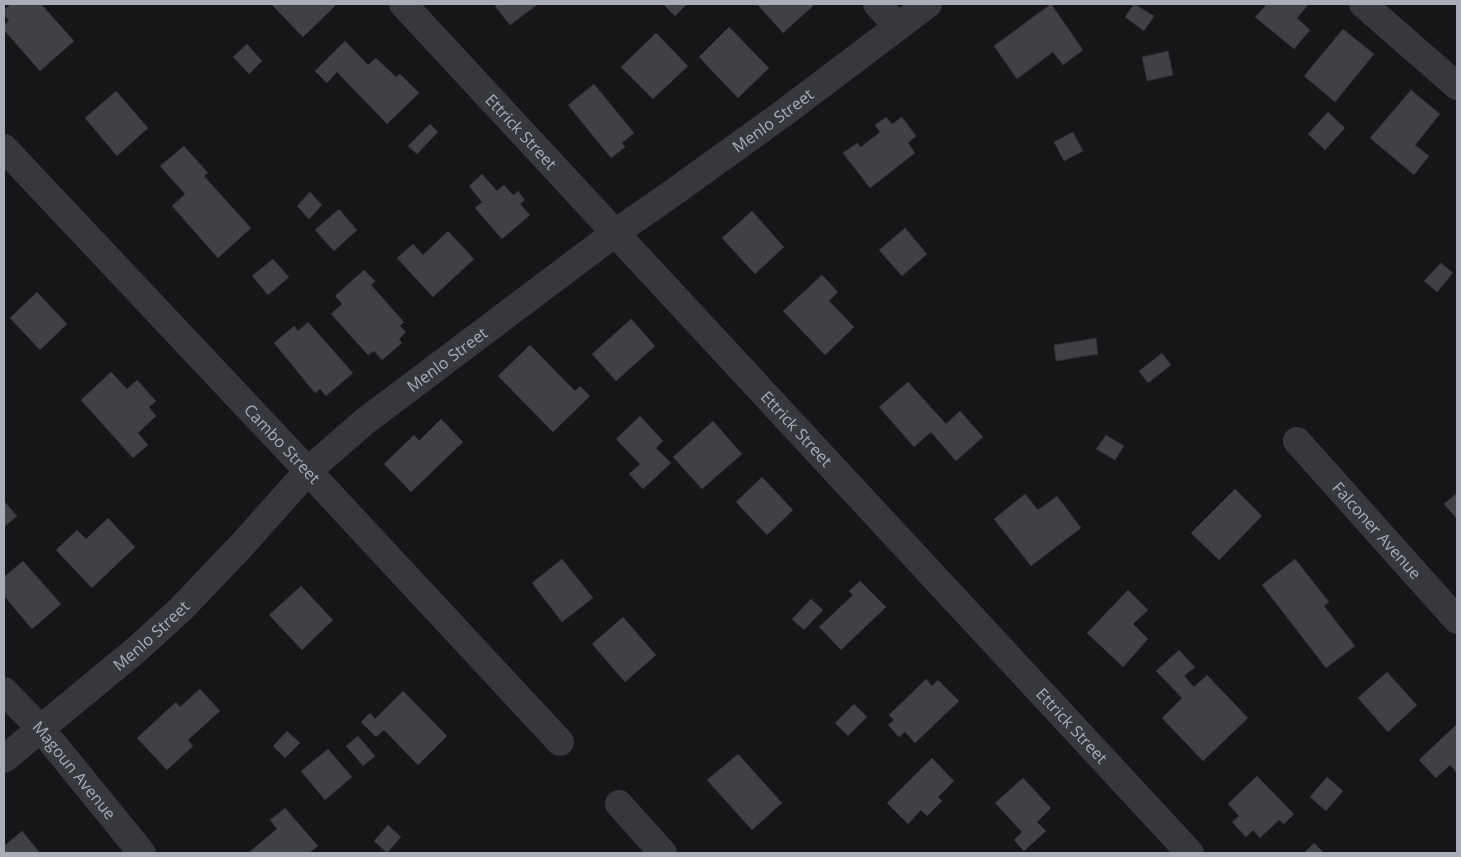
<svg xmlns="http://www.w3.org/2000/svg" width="1461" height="857" font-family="'Open Sans',sans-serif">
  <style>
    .building { fill: #404145; stroke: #303034 }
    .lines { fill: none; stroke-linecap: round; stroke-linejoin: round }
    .minor { stroke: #37383d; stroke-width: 28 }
    .labels { text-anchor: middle; stroke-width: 4.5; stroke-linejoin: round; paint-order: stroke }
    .street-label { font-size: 16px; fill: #a8adb8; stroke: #111113 }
  </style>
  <rect width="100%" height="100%" fill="#161618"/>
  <path class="building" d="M11,4H41L74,41L40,71L4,30V25L9,21L4,14V10Z
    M271,4H333L335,6L303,37Z
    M498,4H536L537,5L510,25L495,6Z
    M663,4H687L675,16Z
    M757,4H812L813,6L783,33Z
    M1051,4L1083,50L1063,65L1053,52L1017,79L994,46Z
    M1134,4L1154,16L1144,31L1125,17Z
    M1267,4H1309L1297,18L1310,30L1294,49L1255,17Z
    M729,27L769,68L738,98L699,57Z
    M1343,29L1374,54L1335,102L1304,76Z
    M656,33L688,66L653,99L621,67Z
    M345,41L368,65L376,58L396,77L400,74L419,93L387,124L337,72L327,83L315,71Z
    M247,44L262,61L249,74L233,57Z
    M1168,51L1173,75L1147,81L1142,57Z
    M594,84L634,133L622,143L625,147L611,158L568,105Z
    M1411,90L1440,114L1415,145L1429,156L1414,175L1370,138Z
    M116,91L148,128L117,156L85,118Z
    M1328,112L1345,128L1325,150L1308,134Z
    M886,117L892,124L902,117L916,136L908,143L915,153L870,188L843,153L857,143L861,147L880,132L875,125Z
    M430,124L438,132L417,154L408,146Z
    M1073,132L1083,151L1064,161L1054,142Z
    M184,146L208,173L204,176L251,228L218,258L172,206L185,194L160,166Z
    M482,174L497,191L504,185L513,195L518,191L525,200L520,204L530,215L502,239L475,208L482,202L469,186Z
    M310,192L322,205L309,219L297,206Z
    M339,209L357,230L334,251L315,230Z
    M752,211L784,247L755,274L722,238Z
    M905,228L927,254L902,276L879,250Z
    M448,231L474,259L433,297L397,258L413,244L423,255Z
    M273,259L289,277L268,295L252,276Z
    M1441,263L1453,273L1437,292L1424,281Z
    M364,270L375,281L371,285L404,322L400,326L406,332L399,339L402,343L382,360L374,351L368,355L331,314L342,304L335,296Z
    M822,275L838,292L829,301L854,327L825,355L783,311Z
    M37,292L67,324L40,350L10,318Z
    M631,319L655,346L616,381L592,354Z
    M308,322L353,373L326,396L320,389L315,393L274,343L294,326L298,331Z
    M1096,338L1098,354L1056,361L1054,345Z
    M530,345L575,391L580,386L590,396L553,432L498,376Z
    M1162,353L1171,365L1148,383L1139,371Z
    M111,372L127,389L137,380L156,401L149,407L156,416L138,433L148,445L133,458L81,400Z
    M908,382L946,424L960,411L983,437L956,461L931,432L914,447L879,407Z
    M640,416L663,441L656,448L671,463L643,489L629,474L640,464L616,439Z
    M441,419L463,442L411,492L384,464L414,435L419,441Z
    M713,421L742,454L702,489L673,457Z
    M1106,435L1124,446L1115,460L1096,449Z
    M762,477L793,510L767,535L736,502Z
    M1235,489L1262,516L1219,560L1191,533Z
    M1457,493V519L1444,504Z
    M1025,494L1038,510L1057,496L1081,528L1031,566L994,519Z
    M4,501L17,516L4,527Z
    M108,518L135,547L92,588L56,550L77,530L86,539Z
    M562,559L593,598L562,622L532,583Z
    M1295,559L1329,602L1324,606L1355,646L1326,668L1262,585Z
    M23,561L61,604L32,629L4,596V577Z
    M860,581L886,607L841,650L819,627L853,595L849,591Z
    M301,586L333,620L302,650L269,615Z
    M1128,590L1148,610L1133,624L1148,639L1123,667L1087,633Z
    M811,599L823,610L804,630L792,619Z
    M623,617L656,655L625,682L592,644Z
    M1179,650L1195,667L1184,676L1194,687L1207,675L1248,718L1203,761L1162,718L1182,698L1156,671Z
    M1387,672L1417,705L1388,732L1358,698Z
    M926,679L932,686L938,680L959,701L915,743L905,732L899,737L888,725L894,720L889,715Z
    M200,689L220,711L188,740L193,746L167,770L137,738L176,702L180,707Z
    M403,691L447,736L418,765L384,730L376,737L361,722L370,713L375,719Z
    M854,704L867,717L848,736L835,723Z
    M1457,724V773L1450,765L1436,778L1419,760Z
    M287,731L300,743L285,758L273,746Z
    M358,736L375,756L363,766L346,746Z
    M328,749L352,777L325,800L301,771Z
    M738,754L782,803L752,830L707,780Z
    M932,758L954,781L938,797L942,801L927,816L921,810L908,824L887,803Z
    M1257,776L1294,814L1284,824L1279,820L1260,838L1253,830L1246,837L1232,822L1239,816L1228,804Z
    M1327,777L1343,791L1326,811L1310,797Z
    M1023,778L1051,808L1037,822L1046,831L1024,851L1014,840L1022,832L995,803Z
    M285,808L318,846L309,853H248L277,829L270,820Z
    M388,825L401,837L387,853L374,841Z
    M22,831L40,853H4V846Z
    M1314,843L1324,853H1304Z"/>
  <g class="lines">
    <g class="minor">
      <path id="s1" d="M403,4L1190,853"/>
      <path d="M877,4L898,26"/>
      <path d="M1363,4L1457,86"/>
      <path id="s2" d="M4,148L308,471L560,742"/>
      <path id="s3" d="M1297,441L1457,620"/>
      <path id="s4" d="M4,691L41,729L142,853"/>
      <path id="s5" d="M4,759L136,650L181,609L241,546L308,471L364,422L615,233L667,197L781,115L928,4"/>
      <path d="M619,804L663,853"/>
    </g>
  </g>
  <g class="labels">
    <g class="street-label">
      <text dy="6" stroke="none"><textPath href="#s5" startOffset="1002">Menlo Street</textPath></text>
      <text dy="6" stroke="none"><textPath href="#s1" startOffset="174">Ettrick Street</textPath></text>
      <text dy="6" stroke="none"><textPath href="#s5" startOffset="598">Menlo Street</textPath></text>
      <text dy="6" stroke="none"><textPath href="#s1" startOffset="579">Ettrick Street</textPath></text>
      <text dy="6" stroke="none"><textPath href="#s2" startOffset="406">Cambo Street</textPath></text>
      <text dy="6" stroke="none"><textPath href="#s3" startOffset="120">Falconer Avenue</textPath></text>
      <text dy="6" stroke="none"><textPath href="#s5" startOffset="192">Menlo Street</textPath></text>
      <text dy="6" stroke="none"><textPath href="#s1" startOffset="984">Ettrick Street</textPath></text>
      <text dy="6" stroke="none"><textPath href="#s4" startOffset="106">Magoun Avenue</textPath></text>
    </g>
  </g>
  <rect width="1461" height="857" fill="none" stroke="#a8adb8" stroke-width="10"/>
</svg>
